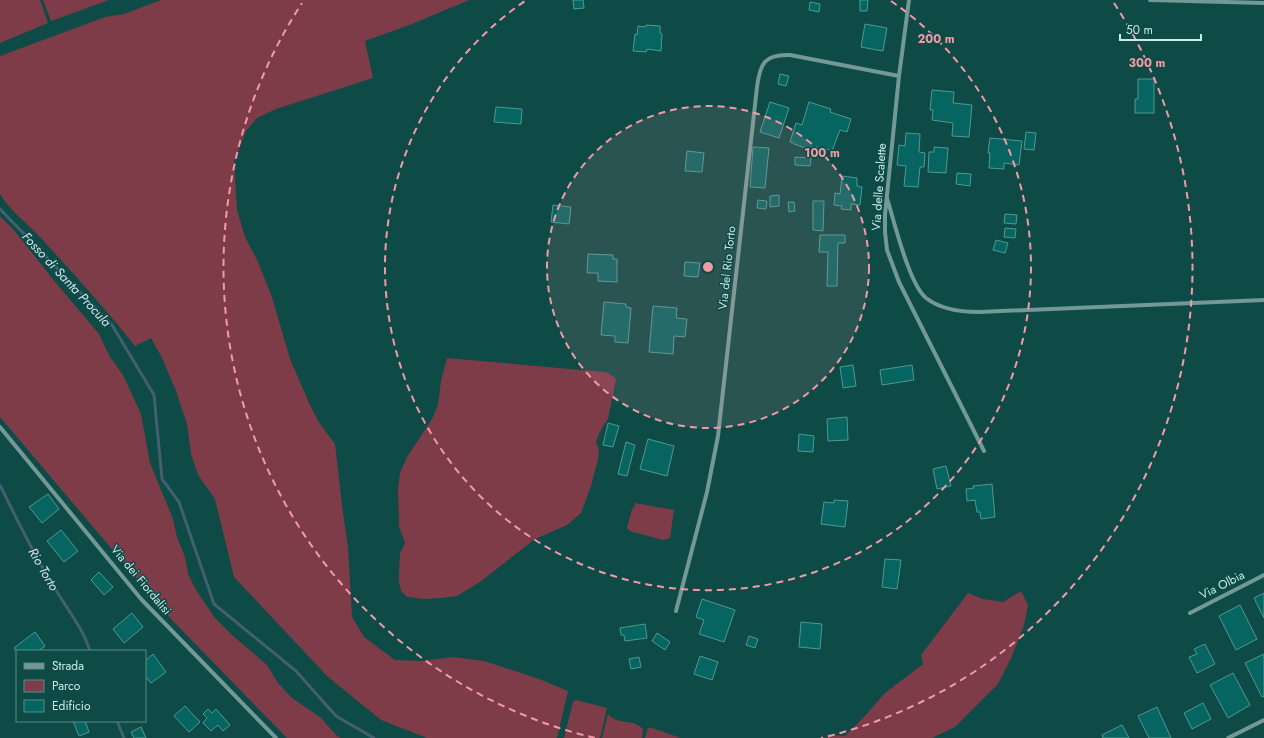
<svg xmlns="http://www.w3.org/2000/svg" width="1264" height="738" font-family="Jost,sans-serif">
  <style>
    .green { fill: #7e3c49 }
    .lines { fill: none; stroke-linecap: round; stroke-linejoin: round }
    .stream { stroke: #426070; stroke-width: 3 }
    .building { fill: #076561; stroke: #509893 }
    .minor { stroke: #729996; stroke-width: 4 }
    .ring { fill: none; stroke: #f39aa8; stroke-width: 2; stroke-dasharray: 7 5 }
    .labels { text-anchor: middle; stroke-width: 3; stroke-linejoin: round; paint-order: stroke }
    .street-label { font-size: 12px; fill: #c9ece8; stroke: #0e4a46 }
    .water-label { font-size: 13px; font-style: italic; fill: #d6e4f3; stroke: #0e4a46 }
    .centre { fill: #f39aa8; stroke: #0e4a46; stroke-width: 2 }
    .ring-label { font-size: 12px; text-anchor: middle; font-weight: bold; fill: #f39aa8; stroke: #0e4a46; stroke-width: 3; stroke-linejoin: round; paint-order: stroke }
  </style>
  <rect width="100%" height="100%" fill="#0e4a46"/>
  <path class="green" d="M0,0H40L48,23L0,43Z
    M43,0H109L51,21Z
    M161,0H469L412,24L365,41L373,78L276,109L257,118L246,131L234,161L237,210L245,237L258,262L272,297L290,359L310,405L320,424L335,444L343,513L348,547L352,617L364,637L395,660L422,661L453,657L484,661L539,679L568,691L557,738H427L381,720L327,676L234,577L215,499L198,475L191,454L187,424L176,391L162,358L151,338L135,346C105,308 72,272 39,236C26,222 10,211 0,194V56L105,17L124,14Z
    M0,216L13,229L56,283L99,334L110,357L123,375L141,414L150,463L173,519L177,537L185,557L188,574L196,590L215,618L232,635L267,665L278,683L292,698L320,717L336,735L341,738H287L171,619L0,417Z
    M447,358L604,372L610,374L616,379L608,419L603,426L598,436L596,443L599,449L598,459L591,486L581,513L567,525L535,539L480,582L457,596L441,598L425,599L407,597L401,591L399,583V572L400,553L405,543L399,526L398,489L400,473L407,457L432,419L438,405L441,381Z
    M635,503L674,510L670,538L663,540L630,531L627,528L632,509L634,508Z
    M1021,591L1028,605L1024,625L1012,656L998,684L955,727L932,738H825L832,735L845,736L863,718L885,693L923,664L921,655L968,593L983,599L1003,602Z
    M576,700L607,708L600,738H564L573,702Z
    M608,714C618,726 633,718 643,729L642,738H602Z
    M648,728H652L681,738H645Z"/>
  <g class="lines">
    <path class="stream" d="M0,209L112,325L154,395L162,479L179,502L214,604L296,671L336,716L374,738
      M0,485C16,518 32,551 51,582C64,605 82,626 90,651
      M117,721L124,738"/>
  </g>
  <path class="building" d="M573,0H583L584,8L574,9Z
    M860,0H868L867,11H860Z
    M810,2L820,4L819,12L809,10Z
    M865,24L887,28L883,51L861,47Z
    M646,25L660,26V33L662,34L661,51L647,49L646,52L633,51L635,34L637,35L638,26L646,27Z
    M780,74L789,76L786,86L778,84Z
    M1138,79H1154V113H1135V99H1138Z
    M932,90L954,92L953,103L972,105L969,137L952,136L953,123L932,120L933,110H930Z
    M770,102L789,108L779,138L760,132Z
    M809,102L831,109L830,112L851,119L847,132L840,130L832,151L822,148L820,153L794,144V143L790,142L796,123L802,125Z
    M496,107L522,109L521,124L494,122Z
    M1026,132L1036,133L1034,150L1024,149Z
    M906,133L920,134L919,152L925,153L924,167H920L918,187L904,186L906,166L897,165L899,145L905,146Z
    M990,138L1022,141L1019,165L1004,163V169L989,168L990,153H988Z
    M753,147L769,148L765,188L750,187Z
    M934,147L948,148L946,173L928,172L929,152H934Z
    M687,151L704,153L702,172L685,171Z
    M795,157L811,158L810,166L795,165Z
    M957,173L971,174L970,186L956,184Z
    M842,176L857,178V186L862,187L860,205L851,204V210L841,209L842,206L834,205L835,193L840,194Z
    M779,195V206L770,207V196Z
    M758,200L767,201L766,209L757,208Z
    M813,201H824L823,231L813,230Z
    M788,202H794L795,211L789,212Z
    M553,205L571,207L569,224L551,222Z
    M1005,214L1017,215L1016,224L1004,223Z
    M1005,228L1016,229L1015,238L1004,237Z
    M820,235H845V243H838L837,286H827L828,252H819Z
    M996,240L1008,243L1005,253L993,250Z
    M588,254L613,255V259H617V282L598,281V273H587Z
    M685,262L700,263L698,277L684,276Z
    M604,302L626,304V307L631,308L628,343L615,342V336L601,335Z
    M653,306L677,308L676,318L687,319L685,337L674,336L673,354L649,352Z
    M853,365L856,386L843,388L840,367Z
    M912,365L914,380L882,385L880,370Z
    M847,417L848,440L828,441L827,419Z
    M608,423L619,426L613,447L603,445Z
    M799,434L814,436L813,452L798,451Z
    M648,439L674,446L667,476L640,469Z
    M626,442L635,445L627,476L618,474Z
    M946,466L951,486L937,489L933,469Z
    M992,484L995,517L981,519L980,512H977L975,500L967,501L966,489L974,488L973,486Z
    M48,494L59,509L42,523L29,507Z
    M834,500L848,501L845,527L821,524L824,502L834,503Z
    M61,530L78,551L64,562L47,541Z
    M885,559L901,560L897,589L882,587Z
    M99,572L113,587L104,595L91,580Z
    M1264,593V618L1254,598Z
    M702,599L735,610L724,642L699,634L704,620L696,617Z
    M1240,605L1257,639L1236,650L1219,616Z
    M132,613L143,627L124,643L113,629Z
    M801,622L822,624L820,649L799,647Z
    M645,624L647,638L625,641L624,635H621L620,628Z
    M35,632L45,646L38,651L17,652L14,648Z
    M657,633L670,642L665,650L652,641Z
    M749,636L758,639L755,648L746,645Z
    M1205,644L1215,664L1197,673L1189,657L1197,654L1194,649Z
    M153,654L166,672L151,683L145,676V661Z
    M1264,654V696L1262,697L1245,663Z
    M700,656L718,662L712,680L694,674Z
    M639,657L641,667L631,669L629,659Z
    M1233,673L1250,705L1228,718L1210,685Z
    M1203,703L1211,719L1192,729L1184,713Z
    M185,706L200,722L189,732L174,716Z
    M1157,707L1171,738H1149L1138,716Z
    M208,709L212,713L216,709L230,725L223,731L218,725L211,731L203,723L207,718L203,714Z
    M73,721H85L89,732L79,736Z
    M1122,725L1129,738H1103L1102,735Z
    M141,727L146,738H134L131,732Z"/>
  <g class="lines">
    <path class="minor" d="M909,0L899,76L885,215V232L887,250L899,282L984,451
      M1150,0L1264,3
      M887,198C894,221 909,284 926,298C940,309 962,312 979,312L1264,300
      M0,427L141,599L276,738
      M676,611L707,492L718,436L757,87C760,64 764,54 790,55L899,76
      M1190,613L1264,575
      M1228,738L1264,720"/>
  </g>
  <circle cx="708" cy="267" r="161" fill="#f39aa8" fill-opacity=".12"/>
  <g class="ring">
    <circle cx="708" cy="267" r="161"/>
    <path d="M891 1A323 323 0 1 1 525 1"/>
    <path d="M595 738A484 484 0 0 1 302 3M1114 3A484 484 0 0 1 821 738"/>
  </g>
  <g class="labels">
    <g class="street-label">
      <text transform="translate(879 187) rotate(-86)" y="4">Via delle Scalette</text>
      <text transform="translate(727 268) rotate(-84)" y="4">Via del Rio Torto</text>
      <text transform="translate(141 580) rotate(50)" y="4">Via dei Fiordalisi</text>
      <text transform="translate(1222 585) rotate(-27)" y="4">Via Olbia</text>
    </g>
    <g class="water-label">
      <text transform="translate(67 279) rotate(47)" y="5">Fosso di Santa Procula</text>
      <text transform="translate(44 569) rotate(60)" y="5">Rio Torto</text>
    </g>
  </g>
  <circle cx="708" cy="267" r="6" class="centre"/>
  <g class="ring-label">
    <text x="936" y="43">200 m</text>
    <text x="1147" y="67">300 m</text>
    <text x="822" y="157">100 m</text>
  </g>
  <rect x="16" y="650" width="130" height="72" fill="#0e4a46" stroke="#598b87"/>
  <rect x="24" y="663" width="20" height="6" fill="#729996" stroke="#598b87"/>
  <text x="52" y="670" font-size="12" fill="#c9ece8">Strada</text>
  <rect x="24" y="680" width="20" height="12" fill="#7e3c49" stroke="#598b87"/>
  <text x="52" y="690" font-size="12" fill="#c9ece8">Parco</text>
  <rect x="24" y="700" width="20" height="12" fill="#076561" stroke="#598b87"/>
  <text x="52" y="710" font-size="12" fill="#c9ece8">Edificio</text>
  <path d="M1120 34v6h81v-6" fill="none" stroke="#c9ece8" stroke-width="2"/>
  <text x="1126" y="34" font-size="12" fill="#c9ece8" stroke="#0e4a46" stroke-width="3" paint-order="stroke">50 m</text>
</svg>
